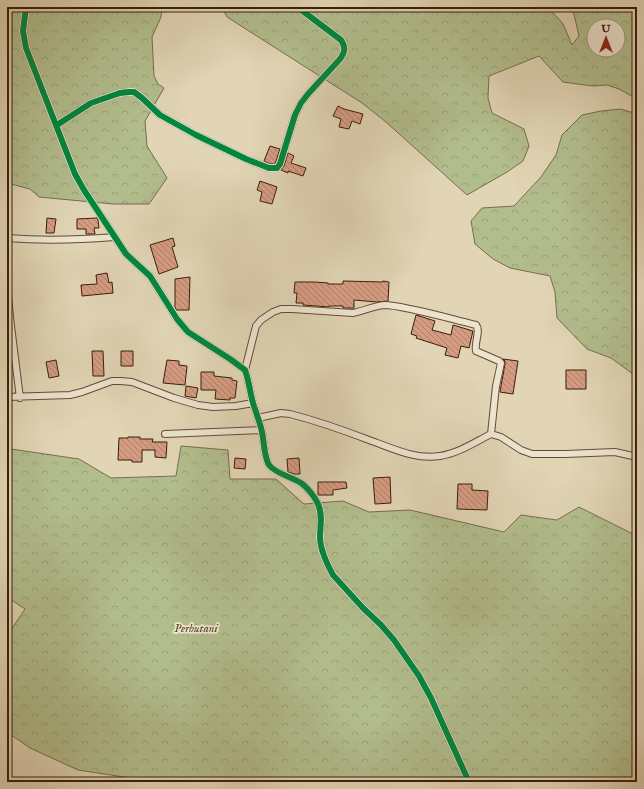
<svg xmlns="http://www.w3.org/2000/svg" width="644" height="789" font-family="'IM FELL English',serif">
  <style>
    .forest { fill: url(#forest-crowns); stroke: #766d4c; fill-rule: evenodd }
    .building { fill: url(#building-back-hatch); stroke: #3b1d0a }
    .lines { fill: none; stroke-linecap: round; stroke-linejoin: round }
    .minor-casing { stroke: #644b35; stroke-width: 8 }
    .minor { stroke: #ece4cf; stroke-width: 6 }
    .cycleway-casing { stroke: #ece4cf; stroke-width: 8 }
    .cycleway { stroke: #00873e; stroke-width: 6 }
    .labels { text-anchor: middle; stroke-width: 3.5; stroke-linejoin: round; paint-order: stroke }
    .park-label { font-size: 12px; font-style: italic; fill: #59452b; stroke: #ece4cf }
  </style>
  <defs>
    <pattern id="forest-crowns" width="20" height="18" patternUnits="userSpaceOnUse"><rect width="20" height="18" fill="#b2bd8d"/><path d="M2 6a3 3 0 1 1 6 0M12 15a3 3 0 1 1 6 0" fill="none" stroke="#9aa278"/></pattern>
    <pattern id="building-back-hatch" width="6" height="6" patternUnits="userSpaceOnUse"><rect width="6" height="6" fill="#d69c82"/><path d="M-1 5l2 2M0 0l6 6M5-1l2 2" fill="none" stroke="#af7f69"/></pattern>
  </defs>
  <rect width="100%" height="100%" fill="#e1d5b5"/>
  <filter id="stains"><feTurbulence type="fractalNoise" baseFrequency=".005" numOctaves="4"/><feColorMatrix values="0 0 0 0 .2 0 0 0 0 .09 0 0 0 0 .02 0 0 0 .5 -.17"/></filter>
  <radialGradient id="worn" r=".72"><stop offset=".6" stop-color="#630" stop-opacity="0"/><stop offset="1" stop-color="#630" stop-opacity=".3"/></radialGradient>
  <path class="forest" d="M7,7H162L161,17L152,37L154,76L158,84L164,88L145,121L147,146L167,178L149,204H113L39,197L30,189L7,183Z
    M222,7H548L563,24L572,45L579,36L574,14L568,7H637V99L619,89L607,85L593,86L563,82L539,56L489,76L488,98L492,113L524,129L529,146L523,161L507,172L467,195L386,122L362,103L227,17ZM594,26H618V50H594Z
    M621,109L637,114V377L611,358L587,349L557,318L555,292L550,276L510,268L493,259L475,244L471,221L482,208L514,206L541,177L556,155L562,135L582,115L601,111Z
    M181,446L228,450L230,479H276L304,504L343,501L369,512L410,510L504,532L521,515L557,520L579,507L637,536V782H200L137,779L78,770L30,748L7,732V636L25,609L7,597V452L11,449L79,459L111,478L176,476Z"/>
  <path class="building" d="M338,106L344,109L363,114L360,124L352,121L349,129L339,127L341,119L333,116Z
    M270,146L280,149L275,164H270L264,161Z
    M288,153L294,156L291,163L306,168L303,176L288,171V173L281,170L284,166Z
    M260,181L277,187L272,204L260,201L262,192L257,190Z
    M47,218L56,219L54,233H46Z
    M97,218L98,220L99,228H94L95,234H86V229H77V219Z
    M173,238L175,246L172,247L178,267L159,274L150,245Z
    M107,273L109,283L112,282L113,293L82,296L81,285L97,284L96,275Z
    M190,277L189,310H176L175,307V279Z
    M343,281L383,282V281L389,282L388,301L377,302L354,300V308H343V306H329V307L303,305V303H296L297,293H294L295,282H315L328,283V284H343Z
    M416,315L435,321L432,330L451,335L453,325L473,331L469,348L461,346L458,358L445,355L447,348L416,338L417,336L411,334Z
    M92,351H103L104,376H93Z
    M121,351H133V366H121Z
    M503,359L518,361L513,394L500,392L505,364V361Z
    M56,360L59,376L49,378L46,362Z
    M167,360L179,361V365L187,366L185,385L163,383Z
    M566,370H586V389H566Z
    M201,372H214V376L232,378V380L237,381L235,398H230V400L215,399L216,390H201Z
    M186,386L198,388L196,398L185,396Z
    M128,437H140V439H153L152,442H167L166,458L155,457V450H142V462H132V460H118L119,438H128Z
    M235,458L246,459L245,469L234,468Z
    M299,458L300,474H294L288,472L287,459Z
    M390,477L391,503L375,504L373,478Z
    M318,482H346L347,488L333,490V495H318Z
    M458,484H472V490L488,491L487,510L457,509Z"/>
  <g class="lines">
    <g class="minor-casing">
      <path id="minor" d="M26,7L23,31L26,48L75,174L84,190L126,254L150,276L177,319L188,332L230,359L245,370C249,381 250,392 253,403C256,413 260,422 262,432C264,441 264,457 269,465C276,474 292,477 301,483C307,487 315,497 318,504C323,515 320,527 320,537C320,550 327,564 333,575L363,608L381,625L394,640L419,676L431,698L469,782
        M57,125L91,103L120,93L129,92H134L142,98L160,115L196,135L246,159L269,168H277L280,164L295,115L301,103L308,94L340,59C345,52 346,47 341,40L300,9L299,7
        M7,238C43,241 78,240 114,237
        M7,287L11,326L20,398
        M245,370L256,326L261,320L273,312L281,309H292L353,313C364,311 373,306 384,305C394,305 405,308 415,310C435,314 455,320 476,325C481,331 474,343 476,351L499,361L501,363L496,386L491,434
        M7,397L70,395L82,392L112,381H121L132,382L174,398L198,405L213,407L236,406L253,403
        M258,418L281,413L290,414C317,421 343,430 369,440C392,448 415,460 440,456C459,453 475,442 491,434L501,437L521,450L532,454H565L615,452L637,457
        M165,434L261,430"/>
    </g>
    <use href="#minor" class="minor"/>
    <g class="cycleway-casing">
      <path id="cycleway" d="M26,7L23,31L26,48L75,174L84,190L126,254L150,276L177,319L188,332L230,359L245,370C249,381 250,392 253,403C256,413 260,422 262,432C264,441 264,457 269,465C276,474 292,477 301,483C307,487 315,497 318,504C323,515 320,527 320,537C320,550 327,564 333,575L363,608L381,625L394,640L419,676L431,698L469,782
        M57,125L91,103L120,93L129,92H134L142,98L160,115L196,135L246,159L269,168H277L280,164L295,115L301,103L308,94L340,59C345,52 346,47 341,40L300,9L299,7"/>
    </g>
    <use href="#cycleway" class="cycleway"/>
  </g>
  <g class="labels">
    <g class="park-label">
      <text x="196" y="632">Perhutani</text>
    </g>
  </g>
  <rect width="644" height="789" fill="none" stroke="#e1d5b5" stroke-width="24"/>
  <rect x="8" y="8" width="628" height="773" fill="none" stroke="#3b1d0a" stroke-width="2"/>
  <rect x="12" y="12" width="620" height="765" fill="none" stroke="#3b1d0a"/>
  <g transform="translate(606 38)"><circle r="19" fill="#ece4cf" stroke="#a59480"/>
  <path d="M0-3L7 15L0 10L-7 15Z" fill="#8f2418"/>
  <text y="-6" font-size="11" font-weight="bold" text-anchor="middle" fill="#3b1d0a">U</text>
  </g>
  <rect width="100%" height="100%" filter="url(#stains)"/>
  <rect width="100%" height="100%" fill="url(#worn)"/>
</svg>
